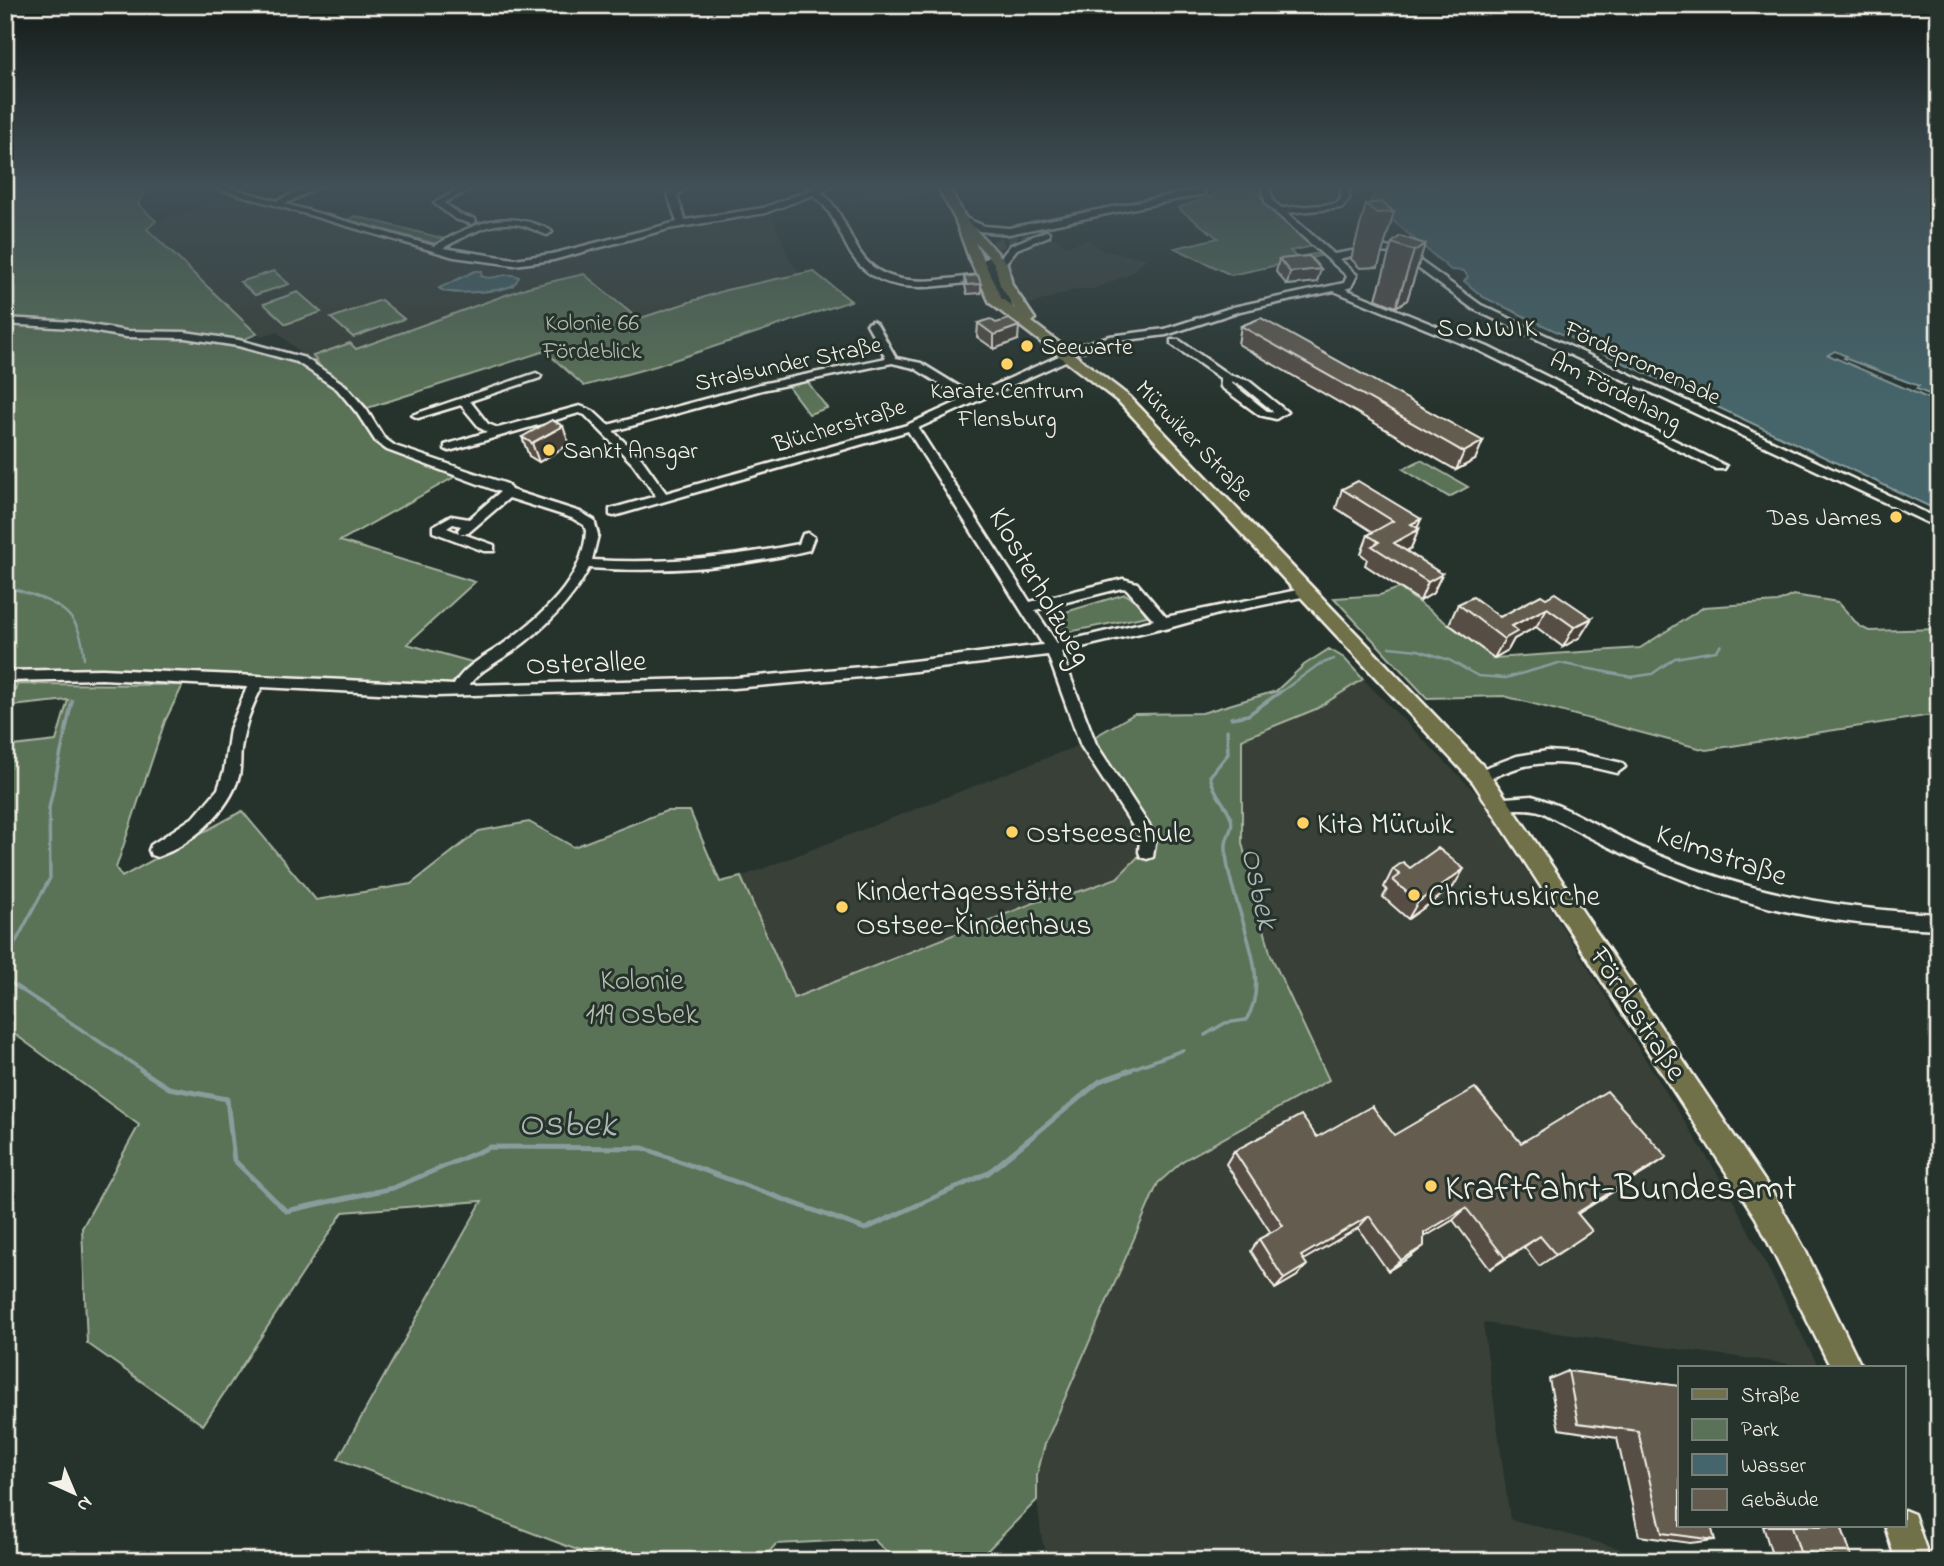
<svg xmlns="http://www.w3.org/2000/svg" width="1944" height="1566" font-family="'Indie Flower',sans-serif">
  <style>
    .built { fill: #393f37 }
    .green { fill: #5a7257; stroke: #a7b2a0; stroke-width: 2 }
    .water { fill: #44656b; stroke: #8a9d9d; stroke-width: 2 }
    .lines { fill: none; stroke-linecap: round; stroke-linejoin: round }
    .stream-far2 { stroke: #8a9d9d; stroke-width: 2.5 }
    .stream-far1 { stroke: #8a9d9d; stroke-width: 3.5 }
    .stream { stroke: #8a9d9d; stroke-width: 5 }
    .minor-tunnel { stroke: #455049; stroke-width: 10; stroke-dasharray: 10 5; stroke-linecap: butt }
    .minor-casing { stroke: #f4f1e8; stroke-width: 5 }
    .major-casing { stroke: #f4f1e8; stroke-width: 5 }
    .minor { fill: #26332d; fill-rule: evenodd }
    .major { fill: #70704a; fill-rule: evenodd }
    .wall { fill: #564e44; stroke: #f4f1e8; stroke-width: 2 }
    .shaded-wall { fill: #464037; stroke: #f4f1e8; stroke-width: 2 }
    .building { fill: #645b4f; stroke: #f4f1e8; stroke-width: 2 }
    .poi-dot { fill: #ffd166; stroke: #26332d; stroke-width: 2.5 }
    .labels { text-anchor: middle; stroke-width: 6; stroke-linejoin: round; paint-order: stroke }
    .far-park-label { font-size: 24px; fill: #b6beae; stroke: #26332d }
    .far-poi-label { font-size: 24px; fill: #f4f1e8; stroke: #26332d; text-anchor: start }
    .far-street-label { font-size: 24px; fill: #f4f1e8; stroke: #26332d }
    .far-neighbourhood-label { font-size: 26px; letter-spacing: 2px; fill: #f4f1e8; stroke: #26332d }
    .street-label { font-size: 30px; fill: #f4f1e8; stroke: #26332d }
    .poi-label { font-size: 30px; fill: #f4f1e8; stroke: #26332d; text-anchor: start }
    .park-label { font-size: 30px; fill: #b6beae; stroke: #26332d }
    .water-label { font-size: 32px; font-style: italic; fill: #aeb9b6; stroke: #26332d }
    .near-poi-label { font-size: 37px; fill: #f4f1e8; stroke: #26332d; text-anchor: start }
    .near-water-label { font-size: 38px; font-style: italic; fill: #aeb9b6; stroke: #26332d }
  </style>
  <rect width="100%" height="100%" fill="#26332d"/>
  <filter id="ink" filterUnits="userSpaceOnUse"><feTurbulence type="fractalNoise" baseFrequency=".0143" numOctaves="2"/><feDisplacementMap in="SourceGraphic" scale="14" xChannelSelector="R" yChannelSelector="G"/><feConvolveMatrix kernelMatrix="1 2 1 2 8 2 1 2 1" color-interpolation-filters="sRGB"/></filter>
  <g filter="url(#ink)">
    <path class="built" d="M1258,186H1342V198L1331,206L1271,209L1257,192Z
      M932,187L936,193L844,205L843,200L866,196L868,191L875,194Z
      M236,197L496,267L536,264L681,227L771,213L790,261L800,273L726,290L638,319L584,274L528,287L318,363L305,357L277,332L261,337L147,229L156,221Z
      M1053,237L1066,246L1087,240L1104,251L1147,258L1130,274L1094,289H1078L1025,306L1012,289L1006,266L1015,253Z
      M1363,679L1481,798L1729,1192L1819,1368L1483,1323L1510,1519L1666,1561H1051L1042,1541L1037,1500V1475L1045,1444L1158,1183L1184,1161L1329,1080L1271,956L1242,843V739L1316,709Z
      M1082,744L1146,842L1137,858L1117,878L1084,890L1036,902L794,998L741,877Z"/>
    <path class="green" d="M5,186H135L146,191L138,204L156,221L147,229L257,334L239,341L318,363L313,356L350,343L356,349L528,287L584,274L638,319L726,290L813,271L851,301L656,366L584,386L545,351L358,411L378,442L458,475L340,541L475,582L407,644L472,662L451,684L91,669L5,672Z
      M1243,189L1257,192L1271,209L1314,246L1290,251L1296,257L1321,253L1324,255L1231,275L1175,248L1218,238L1178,208L1225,191Z
      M355,216L445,239L437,244L348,220Z
      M274,271L289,284L255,295L240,282Z
      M298,292L321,312L286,324L264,304Z
      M381,300L404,319L353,337L331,318Z
      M807,381L827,408L809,414L787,385Z
      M1421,460L1468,487L1449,497L1403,469Z
      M1399,588L1494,658L1640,648L1704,607L1778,602L1793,595L1838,602L1859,626L1869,631L1939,629V714L1706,750L1504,696L1427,698L1334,598L1380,595Z
      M1125,594L1139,603L1147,616L1059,634L1049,617Z
      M1329,649L1344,658L1363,679L1316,709L1242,739V843L1271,956L1329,1080L1184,1160L1158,1183L1045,1444L1037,1475V1500L977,1561H897L873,1539L776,1544L761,1561H606L338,1459L482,1201L343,1212L203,1425L87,1343L82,1228L139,1125L5,1027V747L56,741L68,700L11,706L17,684L183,685L165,721L116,868L122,877L242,811L316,900L411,884L479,831L529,822L574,847L666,811H690L720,882L741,877L794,998L1036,902L1084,890L1117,878L1137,858L1146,842L1082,744L1134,714L1202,713L1276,691L1304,665Z"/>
    <path class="water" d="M1377,186H1939V398L1916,389L1919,386L1844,358L1846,356L1835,351L1828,355L1939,403V511L1483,297L1464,281L1468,277L1464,271L1451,270L1371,202Z
      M475,271H482L481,276C494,282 506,270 519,277C517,281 516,283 512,286C501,291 447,297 439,288Z"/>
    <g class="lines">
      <path class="stream-far2" d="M5,586C49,601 82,605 84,659
        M1389,647L1418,650L1449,660L1478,676L1506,678L1559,663L1632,677L1652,674L1675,658L1716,651L1721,645
        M1278,694L1318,665L1334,659"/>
      <path class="stream-far1" d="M1231,718L1248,715L1280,692
        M5,962L50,878L49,808L72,701
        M5,979L144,1071
        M1205,1035L1225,1023L1246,1020C1277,972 1224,898 1226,844C1227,834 1234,829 1231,818C1227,804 1215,798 1210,776L1228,754L1227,730
        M1126,1071L1183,1050"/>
      <path class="stream" d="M141,1070L169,1088L227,1099L234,1160L286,1211L393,1188L490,1147L643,1148L865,1229L988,1173L1100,1081L1131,1070"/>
      <path class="minor-tunnel" d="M988,260L997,244L1029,233"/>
      <g class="minor-casing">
        <path id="minor" d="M209,186H224L277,201L308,186H320L285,204L434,246C475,223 505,208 550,230L552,232L547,235C538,232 530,227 521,225C493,219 467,235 443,248L514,259L552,254L677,222L668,195L678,186H688L677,196L685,220L763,208L820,186H833L821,192C839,206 845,227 856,246C882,295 938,279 983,275L988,278L983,281C932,286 874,302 846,245C837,226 830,208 813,195L765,213L668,229L553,260L514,265L454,257Z
          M465,186H476L444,203L461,215L475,219L476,221L472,224L455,219L434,203Z
          M1261,186H1269L1273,201L1281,208L1336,204L1341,199V186H1349V199L1342,208L1287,213L1334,254L1382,246L1409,253L1481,305L1939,519V528L1473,309L1403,257C1382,248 1360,254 1339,259L1357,275L1351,287L1345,289L1488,347L1726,466L1724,469H1716L1480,351L1334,291L1240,311L1166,335L1111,342L1072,354V358L918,428L1030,602L1123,579L1137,583L1166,617L1307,588L1314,592L1307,596L1218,614L1165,629L1161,628L1061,652L1096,744L1156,836L1153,857L1147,859L1141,857L1139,852L1140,837L1081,746L1048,655L873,676L734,688L436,696L262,687C251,707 244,727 241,749C240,758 241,767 239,776C229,811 191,845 157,857L151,855L149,850L151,845L195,816L218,789L224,771L230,729L247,687L102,679L5,681V671L102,669L454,685C465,665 485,657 503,644C540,618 584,580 586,531L584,525L572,518L509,498L468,533H460L494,545V551H484L433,532V526L451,516L469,519L500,492L387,450L376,442L357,413L337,389L297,362L238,346L185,338L126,337L73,328L5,324V318L73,322L126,331L185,332L239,340L305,358L345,385L366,409L384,438L395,446L507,484L511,490L580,512L594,520L598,535L592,560C662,564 730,558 799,544L803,534L808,533L814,537L809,550C737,568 662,573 589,568C571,603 544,629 512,652C497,662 480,670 469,685L734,678L873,666L1043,645L908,431L614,516L610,515V509L656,496L633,464L585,415L579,413L449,451L445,449V445L487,432L480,428L461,405L418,418L412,415L536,373L541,376L540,378L470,401L488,424L498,428L580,406L593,411L608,425L761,384L886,358L867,324L872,321L877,324L896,358L921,363L973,395L1061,355L1060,351L1110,336L1165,329L1233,307L1344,283L1347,276L1266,204ZM892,363L914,368L964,399L907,425L666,493L641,458L613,431L762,390ZM453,524L461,526L458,530L459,533L447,528ZM1122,588L1127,589L1154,620L1057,643L1035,610Z
          M1201,189L1205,192L1204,194L1009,234L979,231L957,219L961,216L984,226L1009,228Z
          M1046,231L1049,232V236L1017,249L1004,265L996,263L1011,245Z
          M988,257L993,260L1016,314L1015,316L1006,314L983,260Z
          M1171,340H1179L1229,375L1249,381L1287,412L1276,419L1259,415L1221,387L1220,378L1171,344ZM1230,382L1241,385L1274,412L1267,411Z
          M1547,751L1578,753L1622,763L1625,767L1617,773C1584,765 1551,758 1517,768C1504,772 1493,778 1480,782L1474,780L1472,776L1474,772L1517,756Z
          M1532,796C1574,809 1612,835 1653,853C1748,893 1836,909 1939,914V929C1887,927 1836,922 1785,911C1699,893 1619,854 1542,812C1526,806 1509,812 1492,807L1490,803L1492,799Z"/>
      </g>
      <g class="major-casing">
        <path id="major" d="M937,186H948L968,222L1007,263L1012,285L1035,319L1032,322L1130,397L1487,770L1776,1198L1805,1250L1862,1368H1831L1756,1218L1473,782L1120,403L990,303L969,258L955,219ZM975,242L995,264L1000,285L1015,309L1001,298Z
          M1904,1510L1914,1514L1930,1561H1896L1885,1526H1904Z"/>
      </g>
      <use href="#minor" class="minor"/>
      <use href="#major" class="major"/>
    </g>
    <path class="wall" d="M1366,204L1394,212L1378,267L1360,268L1351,259Z
      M1392,243L1425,244L1407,300L1396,307L1376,299Z
      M1279,259L1317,282L1287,285L1276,272Z
      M964,277L981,284V293L967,294L965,286Z
      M1261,318L1475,460L1456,470L1238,344L1241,326Z
      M978,323H996L1018,340L994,349L977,337Z
      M522,437L569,444L539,462L529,456Z
      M1342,489L1421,519L1417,528L1419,529L1411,548L1406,551L1442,574L1433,593L1420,601L1365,565L1367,559L1361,554L1368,535L1373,532L1336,508Z
      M1546,598L1592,618L1580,637L1563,647L1536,627L1514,639L1508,650L1494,658L1449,624L1458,604L1500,617Z
      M1410,868L1453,887L1408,919L1383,897L1387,890L1384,887L1393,869Z
      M1394,1135L1521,1143L1648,1170L1577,1214L1592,1231L1539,1266L1524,1247L1490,1269L1453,1220L1424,1237L1410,1257L1388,1271L1358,1228L1303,1260L1297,1276L1275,1289L1251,1251L1259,1239L1271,1233L1226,1164L1234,1151L1317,1137Z
      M1568,1371L1680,1386V1526L1715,1540L1690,1543L1639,1536L1617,1438L1559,1429L1549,1379Z
      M1763,1526H1841L1853,1560L1810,1561L1772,1555Z"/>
    <path class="shaded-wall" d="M1425,244L1407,300L1396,307L1414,251Z
      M1321,269L1317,282L1287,285L1290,272Z
      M1019,326L1018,340L994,349V335Z
      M563,426L569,444L539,462L532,443Z
      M1483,441L1475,460L1456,470L1464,452Z
      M1421,519L1416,531L1419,529L1411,548L1392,559L1394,543L1411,524Z
      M1442,574L1433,593L1420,601L1428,582Z
      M1547,608L1536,627L1514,639L1508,650L1494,658L1512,626Z
      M1592,618L1580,637L1563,647L1574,627Z
      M1464,869L1453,887L1408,919L1418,902Z
      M1667,1157L1648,1170L1560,1225L1577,1213Z
      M1466,1208L1453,1220L1411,1245L1424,1233Z
      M1369,1216L1358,1228L1291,1267L1301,1256Z
      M1540,1236L1524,1247L1490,1269L1505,1258Z
      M1424,1246L1410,1257L1388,1271L1401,1260Z
      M1307,1265L1297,1276L1275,1289L1284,1279Z"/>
    <path class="building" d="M1381,202L1394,212L1376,213L1366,204Z
      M1400,236L1425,244L1414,251L1392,243Z
      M1309,256L1321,269L1290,272L1279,259Z
      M978,275L981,284L967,285L964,277Z
      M1261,318L1483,441L1464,452L1241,326Z
      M990,319L996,323L1009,319L1019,326L994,335L978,323Z
      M552,420L563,426L532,443L522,437Z
      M1358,481L1421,519L1411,524L1419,529L1394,543L1442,574L1428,582L1372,546L1379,542L1368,535L1393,521L1342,489Z
      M1555,593L1592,618L1574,627L1547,608L1512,626L1518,631L1504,639L1458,604L1473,597L1500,617L1541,595L1546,598Z
      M1438,848L1464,869L1418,902L1393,880L1400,875L1393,869L1403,862L1410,868Z
      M1475,1088L1521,1143L1607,1091L1667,1157L1577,1213L1592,1231L1556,1255L1540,1236L1505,1258L1466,1208L1424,1233V1246L1401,1260L1369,1216L1301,1256L1307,1265L1284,1279L1259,1239L1283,1226L1234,1151L1301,1115L1317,1137L1372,1106L1394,1135Z
      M1568,1371L1680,1386V1526H1711L1715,1540L1662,1533L1638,1431L1578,1423Z
      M1792,1526H1841L1853,1560L1800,1552Z"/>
  </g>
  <linearGradient id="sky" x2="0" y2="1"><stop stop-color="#151c19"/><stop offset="0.46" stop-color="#415057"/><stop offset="1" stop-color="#415057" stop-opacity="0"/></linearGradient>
  <rect width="1944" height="406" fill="url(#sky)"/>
  <g class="poi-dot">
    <circle cx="1027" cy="346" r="7"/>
    <circle cx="1007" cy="364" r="7"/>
    <circle cx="549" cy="450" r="7"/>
    <circle cx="1896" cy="517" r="7"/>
    <circle cx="1303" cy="823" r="7"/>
    <circle cx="1012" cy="832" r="7"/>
    <circle cx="1414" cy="895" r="7"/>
    <circle cx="842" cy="907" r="7"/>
    <circle cx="1431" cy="1186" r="7"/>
  </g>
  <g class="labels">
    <g class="far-park-label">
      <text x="592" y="330">Kolonie 66<tspan x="592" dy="28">Fördeblick</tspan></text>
    </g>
    <g class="far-poi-label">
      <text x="1041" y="354">Seewarte</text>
      <text x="1007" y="398" text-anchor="middle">Karate Centrum<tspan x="1007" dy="28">Flensburg</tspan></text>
      <text x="563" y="458">Sankt Ansgar</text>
      <text x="1882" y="525" text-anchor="end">Das James</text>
    </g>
    <g class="far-street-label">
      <text transform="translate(1643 362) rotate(25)" y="8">Fördepromenade</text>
      <text transform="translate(788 363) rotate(-12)" y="8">Stralsunder Straße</text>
      <text transform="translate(1616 390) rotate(27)" y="8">Am Fördehang</text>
      <text transform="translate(839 425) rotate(-17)" y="8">Blücherstraße</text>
      <text transform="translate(1195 440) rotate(46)" y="8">Mürwiker Straße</text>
    </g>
    <g class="far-neighbourhood-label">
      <text x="1488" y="336">SONWIK</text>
    </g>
    <g class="street-label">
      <text transform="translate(1041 586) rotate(60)" y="10">Klosterholzweg</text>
      <text transform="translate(586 662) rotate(-2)" y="10">Osterallee</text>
      <text transform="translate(1722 854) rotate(19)" y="10">Kelmstraße</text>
      <text transform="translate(1639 1013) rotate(57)" y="10">Fördestraße</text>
    </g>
    <g class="poi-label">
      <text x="1317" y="833">Kita Mürwik</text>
      <text x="1026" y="842">Ostseeschule</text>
      <text x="856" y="900">Kindertagesstätte<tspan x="856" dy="34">Ostsee-Kinderhaus</tspan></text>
      <text x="1428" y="905">Christuskirche</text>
    </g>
    <g class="park-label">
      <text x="642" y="989">Kolonie<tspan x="642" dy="34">119 Osbek</tspan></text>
    </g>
    <g class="water-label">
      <text transform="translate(1261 888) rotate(78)" y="11">Osbek</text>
    </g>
    <g class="near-poi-label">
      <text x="1445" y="1199">Kraftfahrt-Bundesamt</text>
    </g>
    <g class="near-water-label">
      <text transform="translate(567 1122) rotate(1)" y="13">Osbek</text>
    </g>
  </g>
  <rect width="1944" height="1566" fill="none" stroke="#26332d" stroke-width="28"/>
  <rect x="14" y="14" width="1916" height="1538" fill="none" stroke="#f4f1e8" stroke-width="2.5" filter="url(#ink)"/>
  <rect x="1678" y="1366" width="228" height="161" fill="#26332d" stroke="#787f78" stroke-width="2"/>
  <rect x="1692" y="1389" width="35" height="10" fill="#70704a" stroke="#787f78" stroke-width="2"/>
  <text x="1741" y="1402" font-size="21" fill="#f4f1e8">Straße</text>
  <rect x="1692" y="1419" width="35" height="21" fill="#5a7257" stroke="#787f78" stroke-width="2"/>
  <text x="1741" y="1436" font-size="21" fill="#f4f1e8">Park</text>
  <rect x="1692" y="1454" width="35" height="21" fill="#44656b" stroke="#787f78" stroke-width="2"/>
  <text x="1741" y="1472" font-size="21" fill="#f4f1e8">Wasser</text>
  <rect x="1692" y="1489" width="35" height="21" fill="#645b4f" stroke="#787f78" stroke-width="2"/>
  <text x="1741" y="1506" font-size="21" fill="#f4f1e8">Gebäude</text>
  <g transform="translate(74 1493) rotate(136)" stroke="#26332d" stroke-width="5" paint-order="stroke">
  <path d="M0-5L12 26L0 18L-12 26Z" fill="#f4f1e8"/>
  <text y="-10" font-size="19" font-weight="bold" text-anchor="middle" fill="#f4f1e8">N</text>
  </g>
</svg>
